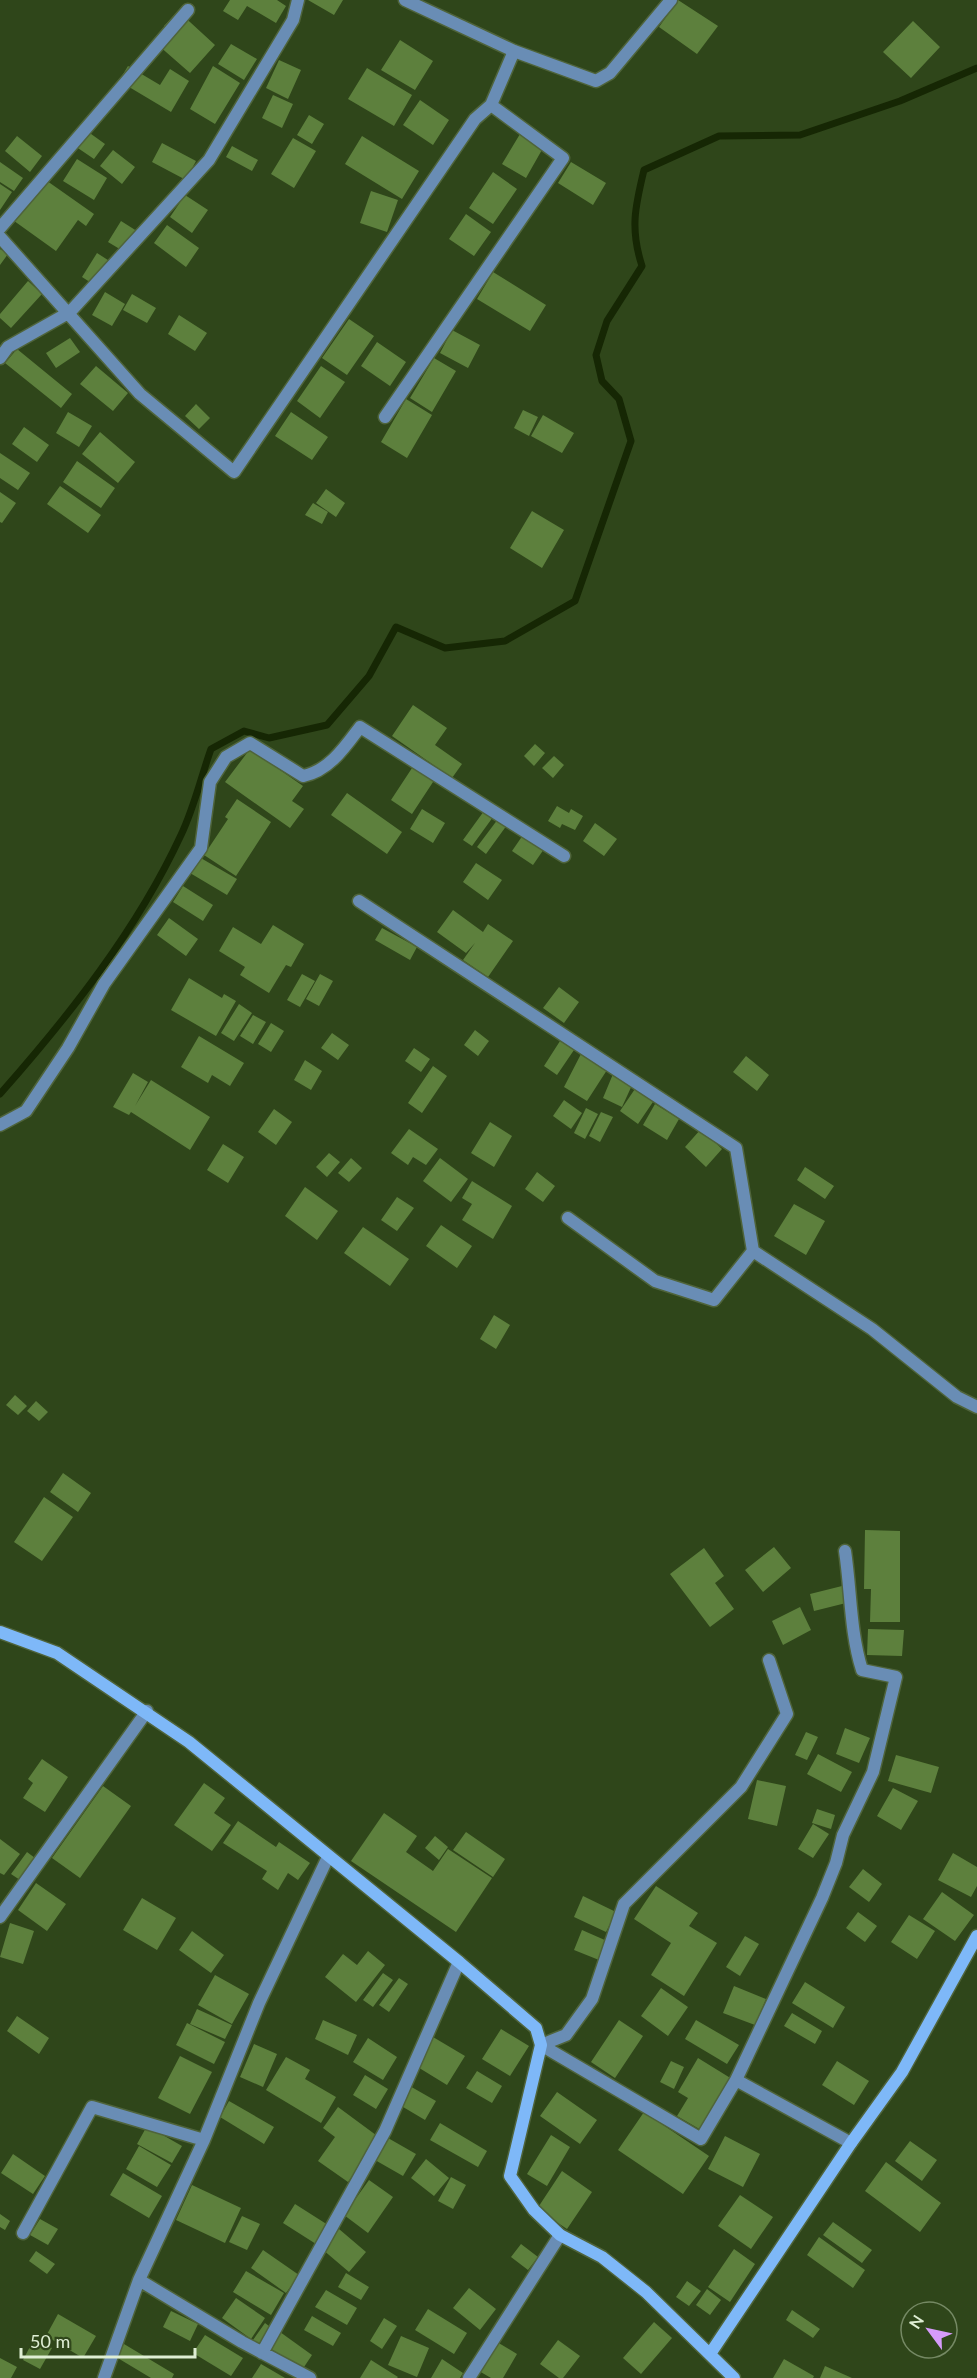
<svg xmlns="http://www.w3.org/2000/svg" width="977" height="2378" font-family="Lato,sans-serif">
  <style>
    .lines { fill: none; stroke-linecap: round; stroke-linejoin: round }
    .stream { stroke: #162704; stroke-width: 7 }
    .building { fill: #5d803d }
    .street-casing { stroke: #4f643b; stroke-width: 15 }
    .secondary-casing { stroke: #4f643b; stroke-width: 15 }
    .street { stroke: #698db5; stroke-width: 12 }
    .secondary { stroke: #7eb8f8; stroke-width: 12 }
  </style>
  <rect width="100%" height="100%" fill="#2f461a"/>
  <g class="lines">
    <path class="stream" d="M0,1094C69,1016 137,930 181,835C194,808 201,777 211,749L244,731L269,738L327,725L369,676L396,627L445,648L505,641L575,601L631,441L619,399L602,381L596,355L607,321L642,266C630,229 635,207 644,170L719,136L800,135L900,101L977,68"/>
  </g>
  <path class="building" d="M230,0H277L286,6L276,23L247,6L238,20L223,11Z
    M308,0H343L334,15Z
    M678,0L718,26L697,54L659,27Z
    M178,11L215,45L190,73L158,45L170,31L164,26Z
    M913,21L940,47L911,78L883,52Z
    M400,40L433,61L415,90L381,70Z
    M231,44L257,59L244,80L218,64Z
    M279,60L301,70L288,99L266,88Z
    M128,66L160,85L170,69L189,81L171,112L119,81Z
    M213,66L240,83L215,124L190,109Z
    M367,68L412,95L394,126L348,99Z
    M273,95L293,104L282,128L262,118Z
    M420,100L449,120L433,145L403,125Z
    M309,115L324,124L312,144L297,135Z
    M80,126L105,144L94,159L69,142Z
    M520,134L543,148L526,178L502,164Z
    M17,136L42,156L30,172L5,151Z
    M362,136L419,171L402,199L345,164Z
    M293,138L316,151L294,188L271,174Z
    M162,143L196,161L186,180L152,162Z
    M232,146L258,160L252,171L226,157Z
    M113,150L135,167L122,184L100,166Z
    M77,159L107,178L94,200L63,181Z
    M0,162L23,178L14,191L0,182Z
    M571,162L606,183L593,205L558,183Z
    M493,172L517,189L493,224L469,208Z
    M40,176L94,214L86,226L78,220L56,251L10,218Z
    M0,184L12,192L0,210Z
    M371,191L398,200L387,232L360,223Z
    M185,195L208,210L192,233L170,217Z
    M466,214L491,232L474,256L449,239Z
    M121,221L140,233L128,254L108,242Z
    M167,225L199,248L186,267L154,243Z
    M0,249L8,254L0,265Z
    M97,253L111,262L96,286L82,277Z
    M493,272L546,305L530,331L477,299Z
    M28,281L42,294L11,328L0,318V314Z
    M105,292L125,304L112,326L92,315Z
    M132,294L156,308L147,323L123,310Z
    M179,315L207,333L195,351L168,334Z
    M349,319L374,336L347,375L322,358Z
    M452,330L480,345L468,368L440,353Z
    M70,338L80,352L56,368L46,353Z
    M377,342L406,362L390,386L361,366Z
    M17,349L72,394L61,408L5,363Z
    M434,358L456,371L432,412L410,398Z
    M96,366L128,393L113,411L80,384Z
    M321,366L345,382L320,418L297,401Z
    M406,399L432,415L407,458L381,442Z
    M196,404L210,418L199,429L185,416Z
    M523,410L538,417L529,436L514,428Z
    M68,412L92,426L79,447L56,433Z
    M291,412L328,437L312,460L275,436Z
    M543,415L574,433L562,453L531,436Z
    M24,427L49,445L37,462L12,444Z
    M100,432L135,462L118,483L82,454Z
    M0,453L30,473L18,490L0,478Z
    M77,461L115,488L101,508L63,482Z
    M60,486L101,515L88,533L47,504Z
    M326,489L345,503L336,517L316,503Z
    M0,492L16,503L2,523L0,522Z
    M313,503L328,512L322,524L305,515Z
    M532,511L564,530L542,568L510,548Z
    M413,705L447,728L435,745L462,764L452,778L392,736Z
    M535,744L545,753L534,766L524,756Z
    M250,749L303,786L292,801L304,809L290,828L225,782Z
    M554,756L564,765L553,778L542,768Z
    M414,765L435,779L412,814L391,800Z
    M347,793L402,832L387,854L331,815Z
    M237,799L271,822L236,876L204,855L228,819L225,817Z
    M557,806L569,813L571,809L583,816L575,830L562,824L560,828L548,821Z
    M422,809L445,823L433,843L410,829Z
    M484,811L493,817L472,846L463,840Z
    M498,819L507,825L486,854L477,847Z
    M595,823L617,839L604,856L583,841Z
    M523,835L544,849L533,865L512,851Z
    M199,857L237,879L227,895L190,873Z
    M476,863L502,880L488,900L463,882Z
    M183,886L213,905L203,921L173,902Z
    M453,910L483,932L488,924L513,941L488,977L463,960L475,943L466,953L437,932Z
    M169,918L198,939L186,956L157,935Z
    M273,925L304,944L291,967L286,965L269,993L240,975L245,967L219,951L233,927L261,944Z
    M382,928L417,947L410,960L375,940Z
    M302,974L315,981L300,1007L287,1000Z
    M320,974L333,981L319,1006L306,999Z
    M189,978L222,998L224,994L236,1001L216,1036L171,1010Z
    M559,987L579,1002L564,1023L543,1008Z
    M239,1004L252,1013L234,1041L221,1033Z
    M253,1015L266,1022L253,1044L240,1036Z
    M271,1023L284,1031L271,1052L258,1044Z
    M475,1030L489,1041L478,1056L464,1045Z
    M332,1033L349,1045L338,1060L321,1048Z
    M199,1036L244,1063L230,1086L212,1075L208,1083L181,1067Z
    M560,1041L574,1050L557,1075L544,1066Z
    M414,1048L430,1059L421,1072L405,1061Z
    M581,1054L607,1070L587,1101L564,1087Z
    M746,1056L769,1075L757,1091L733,1072Z
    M305,1060L322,1071L311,1090L294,1080Z
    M433,1066L447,1076L422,1113L408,1103Z
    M133,1073L148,1082L135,1106L151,1080L210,1117L190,1150L131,1112L129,1115L113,1107Z
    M613,1074L633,1083L622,1107L603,1098Z
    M639,1083L657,1096L638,1124L620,1111Z
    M564,1100L582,1113L571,1129L553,1116Z
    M655,1104L679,1119L667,1140L643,1125Z
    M586,1108L598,1114L585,1139L574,1133Z
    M274,1109L292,1122L276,1145L258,1132Z
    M601,1112L613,1117L600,1142L589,1136Z
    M490,1122L512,1136L494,1167L471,1153Z
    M409,1129L438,1149L426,1165L413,1157L408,1165L391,1153Z
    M701,1129L722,1149L706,1167L685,1147Z
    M223,1144L244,1157L228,1183L207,1170Z
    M329,1153L340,1162L327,1177L316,1167Z
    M351,1158L362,1168L349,1182L338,1173Z
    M440,1158L468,1179L451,1202L423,1181Z
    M805,1167L834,1186L825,1199L797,1180Z
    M537,1172L555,1186L543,1202L525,1189Z
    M472,1181L512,1206L493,1239L462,1220L472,1204L462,1198Z
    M305,1187L338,1211L317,1240L285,1216Z
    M397,1197L414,1208L397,1231L381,1220Z
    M794,1204L825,1221L806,1255L774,1236Z
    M441,1225L472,1246L457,1268L426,1246Z
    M363,1227L409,1259L390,1286L344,1253Z
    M494,1315L510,1325L496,1349L480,1339Z
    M15,1395L27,1406L18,1415L6,1405Z
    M36,1401L48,1412L39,1421L27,1411Z
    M63,1473L91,1493L78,1512L50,1492Z
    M44,1497L73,1517L42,1561L14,1542Z
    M865,1530L900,1531V1622H870L871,1589H864Z
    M774,1547L791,1568L763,1592L745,1570Z
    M704,1548L724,1576L715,1583L734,1609L710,1627L670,1574Z
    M842,1586L846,1603L814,1611L810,1594Z
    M800,1607L811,1630L783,1645L772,1621Z
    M868,1629L904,1630L902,1656L867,1655Z
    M845,1728L870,1738L859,1763L836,1754Z
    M806,1732L818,1737L807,1760L795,1755Z
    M818,1754L852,1772L841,1792L807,1774Z
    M896,1755L939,1767L931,1793L888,1781Z
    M42,1759L68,1777L45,1812L23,1798L33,1783L28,1779Z
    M757,1780L786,1786L777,1826L748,1819Z
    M204,1783L225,1798L214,1813L231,1825L212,1851L174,1825Z
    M103,1786L131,1806L80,1878L52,1858Z
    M893,1788L918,1801L901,1830L877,1816Z
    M817,1809L835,1815L831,1829L812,1823Z
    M384,1813L417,1836L406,1852L433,1871L448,1849L492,1878L456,1932L351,1861Z
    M238,1821L276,1847L279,1842L310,1863L298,1880L288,1873L278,1890L262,1879L267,1871L223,1843Z
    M813,1824L829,1834L813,1858L798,1849Z
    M466,1832L505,1859L493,1877L453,1850Z
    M435,1836L448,1847L439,1860L425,1848Z
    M0,1839L20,1854L4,1875L0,1873Z
    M27,1852L35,1858L20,1880L11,1874Z
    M953,1853L977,1867V1886L971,1897L938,1880Z
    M863,1869L882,1884L869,1902L849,1887Z
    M36,1883L66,1904L47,1931L18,1910Z
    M656,1886L698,1913L689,1926L717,1943L684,1996L651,1975L671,1943L634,1919Z
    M942,1892L974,1915L955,1941L923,1919Z
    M583,1896L616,1912L606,1932L574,1917Z
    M142,1898L176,1918L157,1950L123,1930Z
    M858,1912L877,1926L865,1942L846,1928Z
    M909,1915L935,1931L917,1959L891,1942Z
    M10,1923L34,1931L23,1964L0,1957Z
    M582,1930L607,1941L599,1960L574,1950Z
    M192,1931L224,1955L211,1973L179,1950Z
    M745,1936L759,1944L740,1976L726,1967Z
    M368,1951L385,1965L356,2002L325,1977L343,1954L357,1965Z
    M383,1973L393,1980L373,2007L363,2000Z
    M215,1975L249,1994L232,2024L198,2005Z
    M399,1978L408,1984L389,2012L379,2005Z
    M805,1982L845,2007L833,2028L792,2003Z
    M734,1986L766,1999L755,2025L723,2013Z
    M661,1988L688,2007L668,2036L641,2016Z
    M197,2009L232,2025L225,2039L190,2024Z
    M792,2013L822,2031L815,2044L784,2026Z
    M17,2016L49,2038L39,2054L7,2031Z
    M323,2020L357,2035L348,2055L315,2039Z
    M619,2020L643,2036L615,2078L591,2062Z
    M696,2020L739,2045L727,2064L685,2039Z
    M187,2023L225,2042L214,2064L176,2045Z
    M501,2029L529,2046L510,2076L482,2059Z
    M433,2037L465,2056L447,2085L416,2066Z
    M368,2038L397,2057L383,2080L353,2062Z
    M254,2044L277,2054L263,2087L240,2077Z
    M180,2056L212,2072L190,2114L158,2098Z
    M286,2057L310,2070L305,2079L336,2097L321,2123L266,2090Z
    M698,2058L732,2079L701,2130L677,2116L688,2098L678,2092Z
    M671,2061L684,2067L674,2089L660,2082Z
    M837,2061L869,2081L854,2105L822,2085Z
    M477,2071L502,2086L492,2103L466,2088Z
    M365,2075L388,2089L376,2109L353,2095Z
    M408,2085L436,2101L425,2120L398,2104Z
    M557,2092L597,2120L580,2144L540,2116Z
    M229,2101L274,2127L264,2144L220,2117Z
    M338,2107L380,2138L348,2182L318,2161L335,2137L323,2128Z
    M644,2112L709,2156L683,2194L618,2150Z
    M440,2123L487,2151L478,2167L430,2140Z
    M147,2126L182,2146L172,2163L137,2144Z
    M551,2135L570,2147L547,2186L527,2174Z
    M725,2136L760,2154L743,2187L708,2169Z
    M388,2138L416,2154L403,2176L375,2160Z
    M910,2141L937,2160L922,2181L895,2161Z
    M139,2146L171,2165L157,2187L126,2169Z
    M13,2154L45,2176L33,2194L1,2173Z
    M426,2159L449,2178L434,2196L411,2178Z
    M886,2162L941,2203L920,2232L865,2191Z
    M562,2171L592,2192L567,2229L537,2209Z
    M123,2173L162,2196L149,2218L110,2195Z
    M451,2177L466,2185L453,2209L438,2201Z
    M369,2180L393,2197L368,2233L344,2215Z
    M192,2185L241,2208L225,2243L176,2220Z
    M740,2195L773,2217L751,2249L718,2226Z
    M295,2204L328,2225L316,2244L283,2223Z
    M0,2214L10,2221L5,2230L0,2227Z
    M242,2216L260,2224L247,2250L229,2242Z
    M40,2219L58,2229L48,2245L30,2235Z
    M833,2222L872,2250L862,2263L823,2235Z
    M339,2229L366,2252L349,2272L322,2249Z
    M819,2237L865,2270L853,2288L807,2255Z
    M521,2244L538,2257L528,2270L511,2257Z
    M734,2249L755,2264L730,2302L708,2287Z
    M263,2250L299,2275L286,2293L251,2268Z
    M36,2251L55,2264L47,2274L29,2261Z
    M246,2271L284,2293L271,2315L233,2292Z
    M346,2273L369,2287L361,2300L338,2287Z
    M687,2281L701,2291L689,2306L676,2297Z
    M469,2288L496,2309L480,2330L453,2308Z
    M707,2289L721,2300L710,2315L696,2305Z
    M326,2290L357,2308L347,2325L315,2307Z
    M236,2298L265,2318L251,2339L222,2318Z
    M428,2309L467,2333L454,2354L415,2330Z
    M792,2310L820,2329L813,2338L786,2320Z
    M171,2311L198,2324L190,2341L163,2327Z
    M58,2314L96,2336L83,2358L46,2336Z
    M312,2316L341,2333L333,2346L304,2330Z
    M384,2318L397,2326L382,2349L370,2341Z
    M654,2322L672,2338L641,2374L623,2358Z
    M265,2323L273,2329L261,2345L253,2340Z
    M280,2332L312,2355L302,2370L270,2348Z
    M205,2335L243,2358L231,2376L193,2353Z
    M401,2336L429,2348L417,2377L388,2365Z
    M34,2339L52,2348L40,2369L23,2360Z
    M558,2340L580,2356L563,2378H559L540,2364Z
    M497,2342L517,2354L503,2378H491L479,2371Z
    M124,2344L174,2374L172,2378H151L116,2357Z
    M0,2358L17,2367L11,2378H0Z
    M442,2359L463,2373L460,2378H431Z
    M784,2359L814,2376L813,2378H773Z
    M371,2360L398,2377L397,2378H360Z
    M261,2364L285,2378H252Z
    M825,2366L852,2378H820Z"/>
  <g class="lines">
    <g class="street-casing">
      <path id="street" d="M405,0L514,51L596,81L610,73L671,0
        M0,228L188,10
        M0,237L140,394L234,472L475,119L491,105L514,51
        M0,358L8,347L70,312L209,160L293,20L298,0
        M385,417L563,158L491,105
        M359,901L736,1148L753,1251
        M0,1125L26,1111L68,1048L104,984L201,848L210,782L226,757L250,743L303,776C329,771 345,747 360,727L564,856
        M568,1218L655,1281L714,1300L753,1251L872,1329L957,1397L977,1407
        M845,1551C851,1591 850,1632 862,1670L896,1677L873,1772L843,1835L836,1863L822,1898L736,2080L851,2143
        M0,1917L147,1711
        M541,2045L566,2035L592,1999L624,1904L741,1787L787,1714L769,1660
        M541,2045L701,2139L736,2080
        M23,2233L92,2107L204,2140
        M262,2353L385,2131L459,1962
        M104,2378L139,2280
        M310,2378L242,2342L139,2280L204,2140L259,2003L328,1857
        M469,2378L560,2235"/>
    </g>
    <g class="secondary-casing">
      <path id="secondary" d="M0,1632L57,1653L189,1742L459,1962L536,2028L541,2045L510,2176L534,2210L560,2235L602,2257L646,2292L734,2378
        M710,2354L851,2143L902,2072L977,1936"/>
    </g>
    <use href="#street" class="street"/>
    <use href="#secondary" class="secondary"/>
  </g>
  <g transform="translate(929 2330) rotate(303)"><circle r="28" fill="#2f461a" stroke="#758964" stroke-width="1.5"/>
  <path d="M0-4.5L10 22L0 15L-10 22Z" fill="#d69bfa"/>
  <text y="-9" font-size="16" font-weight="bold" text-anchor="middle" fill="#dfeed4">N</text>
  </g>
  <path d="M21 2348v9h174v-9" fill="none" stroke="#dfeed4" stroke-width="3"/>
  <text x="30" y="2348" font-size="18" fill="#dfeed4" stroke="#2f461a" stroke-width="4.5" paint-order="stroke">50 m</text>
</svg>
